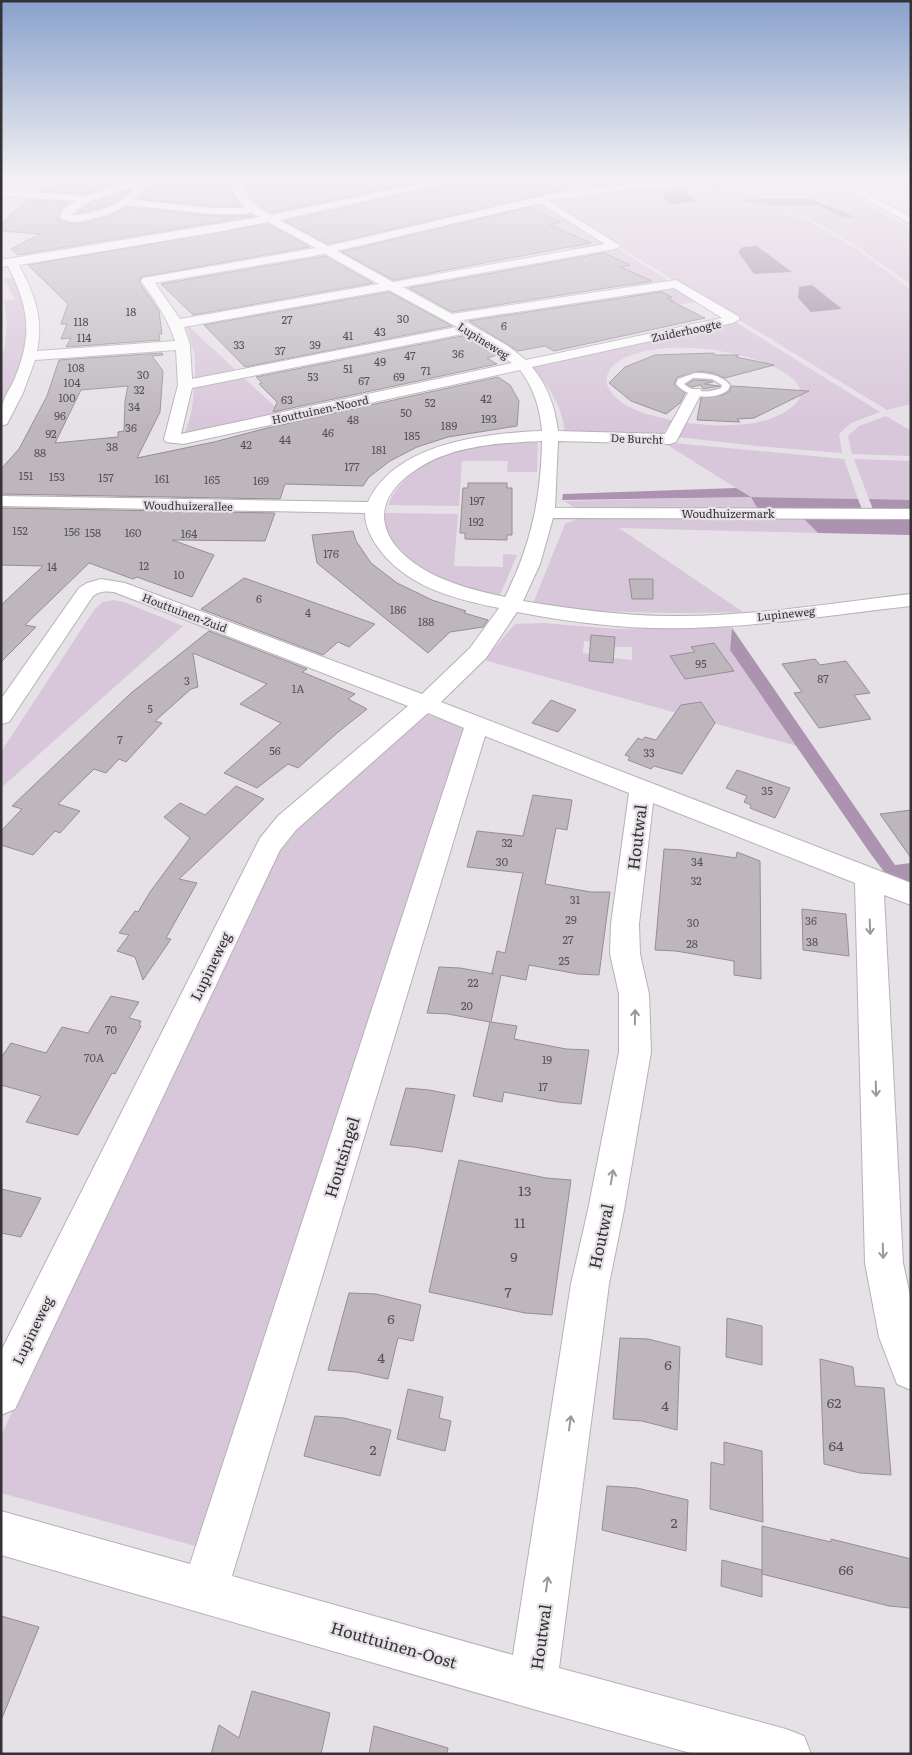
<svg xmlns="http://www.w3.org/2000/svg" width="912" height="1755" font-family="Literata,serif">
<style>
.green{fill:#d8c6da;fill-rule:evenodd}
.forest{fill:#ac93af}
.water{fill:#9c849f}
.building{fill:#bdb7bd;stroke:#958f95;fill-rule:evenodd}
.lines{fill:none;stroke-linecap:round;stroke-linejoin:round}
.service-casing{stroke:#b7b1b7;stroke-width:3}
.minor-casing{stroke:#b7b1b7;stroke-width:2}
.motorway-casing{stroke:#b7b1b7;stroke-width:2}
.service{fill:#fff;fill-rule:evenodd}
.minor{fill:#fff;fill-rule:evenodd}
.motorway{fill:#fff;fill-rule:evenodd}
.oneway{stroke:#9a989a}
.labels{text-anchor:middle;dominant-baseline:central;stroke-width:4.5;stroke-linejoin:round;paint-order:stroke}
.number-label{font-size:11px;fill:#565356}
.far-street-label{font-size:11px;fill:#343234;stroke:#e6e0e7}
.street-label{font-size:14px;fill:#343234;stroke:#e6e0e7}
.near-number-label{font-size:14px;fill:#565356}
.near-street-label{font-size:16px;fill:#343234;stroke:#e6e0e7}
</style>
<rect width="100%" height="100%" fill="#e6e0e7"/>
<!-- green -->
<g class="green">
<polygon points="505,181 705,181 663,183 553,195"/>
<polygon points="749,181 793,181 797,183 737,188 763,199 741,200 775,206 817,205 844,218 824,202 811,199 834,198 801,181 825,181 911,228 911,285 858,247 807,217 746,207 804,218 857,249 911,290 911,404 887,410 544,201 574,194 695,183"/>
<polygon points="879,181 911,181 911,197"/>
<path d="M126,187L137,188C117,204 96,217 70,216L87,201Z"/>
<polygon points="533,203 541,203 609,245 577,252 543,235 523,217 356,247 412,279 394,283 336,251"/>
<polygon points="206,211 250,211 264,219 110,243 143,235"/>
<polygon points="615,247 672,283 635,288 599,270 608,268 583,254"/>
<path d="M10,278L14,279C37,327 23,362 1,407V357L5,345L7,323L4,301L15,299L4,279Z"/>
<polygon points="675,286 698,301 656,309 624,293"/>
<path d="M734,321L880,412L851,423L839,434L842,453L756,446L677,437L686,423C717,426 755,429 783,413C859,373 667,320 614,365C607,372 604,380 609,389C621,409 651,416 672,420L661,436L565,434C563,408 549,384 531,367Z"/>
<polygon points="185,323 238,372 195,381 195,356"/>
<path d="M244,378L283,414L183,436C191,422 193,404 194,388Z"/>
<polygon points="886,416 911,431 911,456 852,454 848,436 859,426"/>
<path d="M538,440L537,472H507L508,461H462L459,506L388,505C412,449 486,444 538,440Z"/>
<polygon points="663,442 844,459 858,499 752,497 759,511 583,510 572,506 564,501 750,497"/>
<polygon points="854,459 911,461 911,500 869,499"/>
<polygon points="385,513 458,514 454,566 503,567 503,554 517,555 498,600 423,573 401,553 389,536 385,522"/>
<path d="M577,519H804L818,533L619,528L743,612C675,614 610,613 543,607L534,601L565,524Z"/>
<polygon points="113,600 124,602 183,626 1,788 1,752 94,610 103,602"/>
<path d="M542,623L616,629L730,625L732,628L730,650L797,746L484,660L515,624ZM591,635L615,638L614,647H632V660L613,658V663L589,661V654L583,653L584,641L590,642ZM714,644L733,671L714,675L712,672L671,656L695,652L692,647Z"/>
<polygon points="419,712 468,728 203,1548 1,1493 1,1436 277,845"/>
</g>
<!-- forest -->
<g class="forest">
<polygon points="763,199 811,199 855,217 844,218 817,205 775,206 738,200"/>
<polygon points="736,488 751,497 858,499 863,512 759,511 751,497 562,500 563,494"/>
<polygon points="869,499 911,500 911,512 874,512"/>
<polygon points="804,519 911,520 911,535 818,533"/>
<polygon points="732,628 895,865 911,863 911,884 894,885 870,853 730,650"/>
</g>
<!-- water -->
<g class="water">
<polygon points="682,190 698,202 670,204 662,197 666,192"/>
<polygon points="757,246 792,272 754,274 738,252 743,247"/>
<polygon points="812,285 842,309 811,312 798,298 799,287"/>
</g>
<!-- building -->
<g class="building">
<polygon points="55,181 128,181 85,194 41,191"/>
<polygon points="138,181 228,181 235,199 241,206 212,206 138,199 149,186"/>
<polygon points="242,181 423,181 271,213 253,200"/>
<polygon points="449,181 559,181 559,191 328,244 284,221 445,185"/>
<polygon points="130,190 121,198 105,207 77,213 91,203"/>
<polygon points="27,200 70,202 62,208 58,218 61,221 73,224 85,223 112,215 126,207 212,216 246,216 250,214 254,216 18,255 11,249 40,234 1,231 1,224"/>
<polygon points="529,207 560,222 550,225 591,243 393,280 342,252"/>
<polygon points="268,224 310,247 141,277 139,282 159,311 162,334 159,334 160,340 66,347 71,338 61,339 67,324 61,324 68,304 28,265"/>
<polygon points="604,253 630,265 620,267 652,281 452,312 409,288"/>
<polygon points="325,256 373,283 193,315 161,284"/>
<polygon points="389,292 452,326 245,367 204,325"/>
<polygon points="661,292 672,297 667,298 673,301 671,301 705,318 554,351 545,346 518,351 469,321"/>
<polygon points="467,335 497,355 487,358 497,364 273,412 277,402 259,384 262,383 256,377"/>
<path d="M162,353L163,355L152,356L163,371L160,412L137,458L214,442L267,428L498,377L510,385L519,401L517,426L448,437L417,447L390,461L369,477L363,486L285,484L280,499L1,494V469L19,449L47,396L59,360ZM128,386L125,401L124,431L118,432V437L55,443L81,390Z"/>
<polygon points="714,353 714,355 739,355 736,357 774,365 725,378 714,373 700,371 677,377 674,384 685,393 680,403 666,414 631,401 609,383 625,367 655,355"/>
<polygon points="694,380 711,381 713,382 704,384 720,386 703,389 701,385 692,387 687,384"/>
<polygon points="732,386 809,391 754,418 737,419 740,422 697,420 701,398 723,395 729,392"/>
<polygon points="468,483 507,483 507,488 512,488 512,535 507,535 507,540 465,539 465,533 460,533 463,488 468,488"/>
<polygon points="1,508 275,513 265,541 172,540 214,555 192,597 137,577 133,579 89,563 25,625 36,627 1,662 1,605 43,566 1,565"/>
<polygon points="353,531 356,541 371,563 397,583 432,600 466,611 464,613 488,620 483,627 450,632 428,653 317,563 312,535"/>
<polygon points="244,578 375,624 349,647 338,642 323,655 201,609"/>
<polygon points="629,579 653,579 653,599 632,599"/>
<polygon points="209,631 307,669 302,672 355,694 348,699 367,709 337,733 298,768 288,764 257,788 224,773 281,723 240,704 267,684 193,653 198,687 191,689 155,721 162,723 126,762 119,759 106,773 94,769 58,804 80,811 60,833 55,831 33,855 1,845 1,831 22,809 12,806 131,693"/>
<polygon points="591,635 615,637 613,663 589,661"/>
<polygon points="714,643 734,671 685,679 670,656 695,652 691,647"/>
<polygon points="815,659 820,665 846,661 870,693 854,695 871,719 819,728 794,693 802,692 782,664"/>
<polygon points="551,700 576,710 558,732 532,723"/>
<polygon points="701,702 715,723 682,774 654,766 651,769 628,760 630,757 625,755 638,738 642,740 645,737 656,740 681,705"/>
<polygon points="737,770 790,788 775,818 750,808 751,805 744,802 747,796 726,788"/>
<polygon points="236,786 264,799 179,879 197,883 166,938 171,939 143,980 135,957 117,951 129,935 119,933 135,911 138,912 150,892 190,838 164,817 180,803 205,815"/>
<polygon points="533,795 572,800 567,830 556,828 545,884 591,892 610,892 599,975 578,974 529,965 526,980 501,975 491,1022 517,1026 514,1039 566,1049 589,1050 581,1104 558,1102 504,1092 502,1102 473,1096 490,1022 448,1014 427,1013 439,967 460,968 494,974 492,973 497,951 505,953 523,873 467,867 477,831 523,836"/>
<polygon points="911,810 911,858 880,814"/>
<polygon points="664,849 683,850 736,858 737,852 760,861 761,979 734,975 734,961 676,951 655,950"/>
<polygon points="802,909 846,914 849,956 803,950"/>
<polygon points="111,996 139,1002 129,1018 141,1021 139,1025 141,1026 115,1074 112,1073 78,1135 26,1122 41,1096 1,1085 1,1058 11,1043 46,1053 62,1027 88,1033"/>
<polygon points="406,1088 429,1090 455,1095 442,1152 414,1147 390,1145"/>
<polygon points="459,1160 546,1178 571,1180 552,1315 525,1313 429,1292"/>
<polygon points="1,1189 41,1198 21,1237 1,1233"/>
<polygon points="349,1293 376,1294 421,1305 413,1341 398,1338 388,1379 356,1372 328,1370"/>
<polygon points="727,1318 762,1326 762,1365 726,1357"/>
<polygon points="620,1338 648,1339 680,1347 677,1430 642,1421 613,1419"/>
<polygon points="820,1359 853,1367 855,1386 884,1388 891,1475 860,1473 824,1464"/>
<polygon points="408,1389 443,1397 439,1418 451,1421 445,1451 397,1439"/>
<polygon points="315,1416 344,1418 391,1430 380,1476 304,1456"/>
<polygon points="724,1442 762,1451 763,1522 710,1509 711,1462 724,1465"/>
<polygon points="607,1486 637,1488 688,1500 686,1551 602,1530"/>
<polygon points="762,1526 831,1542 831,1539 911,1559 911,1608 889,1606 762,1574"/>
<polygon points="722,1560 762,1570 762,1597 721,1586"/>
<polygon points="1,1616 39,1627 2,1718 1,1717"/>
<polygon points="252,1691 330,1713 321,1754 211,1754 219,1725 239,1738"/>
<polygon points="374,1726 448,1748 447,1754 369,1754"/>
</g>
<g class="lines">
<defs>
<path id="service" d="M695,373C708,373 721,375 730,385L728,390C714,401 688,398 676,384L678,379ZM693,378L712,379L722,385L721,388C708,393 694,393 684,384Z"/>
<path id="minor" d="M230,181H240C248,200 252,205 271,215L431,181H447L445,183L279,220L328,246L555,193L633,183L717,181L716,184L713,185L633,189L548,201L621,246L615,249L403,287L452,314L676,280L738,316L740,319L733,323L532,367C548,386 555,407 558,431L665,434L690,389H700L702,392L676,442L670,444L558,441L555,508L911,509V519L553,518L540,564L523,601C572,609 622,616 671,616C751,617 831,603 911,594V606C838,614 765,626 691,628C633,630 574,623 517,612L486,658L441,702L911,883V905L884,895L903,1263L911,1300V1390L897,1384L879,1337L865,1263L855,883L653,803L639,924L640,954L649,994L651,1052L624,1210L609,1284L559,1668L786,1729L804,1736L811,1754H694L533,1709L1,1555V1511L190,1564L464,728L428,713L296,830L280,850L15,1409L1,1415V1351L260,838L278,816L408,706L114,592C105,591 100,591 93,596L9,722L1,724V699L79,588L87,583L101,579L125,583L422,694L470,648L499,608C454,599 404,586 377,546C370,536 365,525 365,513L1,506V496L368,502C395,443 485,433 542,431C540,408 534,388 520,370L183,444L166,442L164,439L178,385L176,350L35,360L23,393L7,424L1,426C1,420 0,412 2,406C4,397 11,387 15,378C33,334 29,308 8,266L1,267V260L260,217L250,212L246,214H212L126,205L111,213L84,221L73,222L61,219L60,217L64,209L76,201L1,196V190L85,196L116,185L131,182L142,183L147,186L134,200L212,208H245L237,198ZM131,188H135C121,205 93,216 71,215L90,201ZM535,204L543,205L605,244L393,282L337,251ZM268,222L316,248L143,278L141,281C155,301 168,318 175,341L37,351C44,318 34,293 19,265L217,232ZM325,254L379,284L180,319L155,283ZM674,288L722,318L526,360L508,346L463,320ZM389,290L457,327L192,379L190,345L184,327ZM467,333L512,363L181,434L192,388ZM542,441C541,499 531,545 505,597C481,592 458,586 436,576C384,551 360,506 417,469C453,445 501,443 542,441ZM485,736L629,793L611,924L610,954L619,994V1052L588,1210L571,1284L513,1655L232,1576Z"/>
<polygon id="motorway" points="832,181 844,181 911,217 911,224"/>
</defs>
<!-- service casing -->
<use href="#service" class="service-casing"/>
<!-- minor casing -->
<use href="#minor" class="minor-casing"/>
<!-- motorway casing -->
<use href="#motorway" class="motorway-casing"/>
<!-- service -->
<use href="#service" class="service"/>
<!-- minor -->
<use href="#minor" class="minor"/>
<!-- motorway -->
<use href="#motorway" class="motorway"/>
</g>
<!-- one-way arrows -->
<defs><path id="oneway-shaft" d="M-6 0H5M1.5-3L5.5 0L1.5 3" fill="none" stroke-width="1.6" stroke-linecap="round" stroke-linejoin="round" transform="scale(1.25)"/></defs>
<g class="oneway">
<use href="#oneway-shaft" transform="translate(870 927) rotate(88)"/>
<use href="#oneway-shaft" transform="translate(635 1017) rotate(-89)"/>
<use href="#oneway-shaft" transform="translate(876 1089) rotate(88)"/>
<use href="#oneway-shaft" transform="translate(612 1177) rotate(-80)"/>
<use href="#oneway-shaft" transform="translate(883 1251) rotate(88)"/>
<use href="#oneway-shaft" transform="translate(570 1423) rotate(-82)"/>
<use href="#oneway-shaft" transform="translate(547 1584) rotate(-82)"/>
</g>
<!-- sky -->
<linearGradient id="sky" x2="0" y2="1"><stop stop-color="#89a1cb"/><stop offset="0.42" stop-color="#f4f1f4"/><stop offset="1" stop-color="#f4f1f4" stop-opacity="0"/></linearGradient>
<rect width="912" height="426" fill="url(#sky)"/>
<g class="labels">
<!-- number labels -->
<g class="number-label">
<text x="131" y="311">18</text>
<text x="403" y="318">30</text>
<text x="287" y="319">27</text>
<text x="81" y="321">118</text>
<text x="504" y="325">6</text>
<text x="380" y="331">43</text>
<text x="348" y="335">41</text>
<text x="84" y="337">114</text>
<text x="239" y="344">33</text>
<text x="315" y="344">39</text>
<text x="280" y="350">37</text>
<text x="458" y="353">36</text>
<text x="410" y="355">47</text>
<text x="380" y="361">49</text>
<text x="76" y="367">108</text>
<text x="348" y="368">51</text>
<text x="426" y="370">71</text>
<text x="143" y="374">30</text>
<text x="313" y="376">53</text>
<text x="399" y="376">69</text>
<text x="364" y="380">67</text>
<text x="72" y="382">104</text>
<text x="139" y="389">32</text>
<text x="67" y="397">100</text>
<text x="486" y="398">42</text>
<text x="287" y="399">63</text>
<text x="430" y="402">52</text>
<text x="134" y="406">34</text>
<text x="406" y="412">50</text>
<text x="60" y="415">96</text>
<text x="489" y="418">193</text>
<text x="353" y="419">48</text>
<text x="449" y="425">189</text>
<text x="131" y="427">36</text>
<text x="328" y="432">46</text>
<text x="51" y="433">92</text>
<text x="412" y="435">185</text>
<text x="285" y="439">44</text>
<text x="246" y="444">42</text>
<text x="112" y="446">38</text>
<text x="379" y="449">181</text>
<text x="40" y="452">88</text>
<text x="352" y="466">177</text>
<text x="26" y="475">151</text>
<text x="57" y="476">153</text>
<text x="106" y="477">157</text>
<text x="162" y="478">161</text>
<text x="212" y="479">165</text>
<text x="261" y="480">169</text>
<text x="477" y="500">197</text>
<text x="476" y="521">192</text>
<text x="20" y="530">152</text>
<text x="72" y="531">156</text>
<text x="93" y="532">158</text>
<text x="133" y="532">160</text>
<text x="189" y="533">164</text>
<text x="331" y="553">176</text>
<text x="144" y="565">12</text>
<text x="52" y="566">14</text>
<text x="179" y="574">10</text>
<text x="259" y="598">6</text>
<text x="398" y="609">186</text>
<text x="308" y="612">4</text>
<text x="426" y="621">188</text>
<text x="701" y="663">95</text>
<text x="823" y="678">87</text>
<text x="187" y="680">3</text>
<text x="298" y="688">1A</text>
<text x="150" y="708">5</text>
<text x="120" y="739">7</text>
<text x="275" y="750">56</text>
<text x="649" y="752">33</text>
<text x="767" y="790">35</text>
<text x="507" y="842">32</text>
<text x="502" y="861">30</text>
<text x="697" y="861">34</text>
<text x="696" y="880">32</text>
<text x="575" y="899">31</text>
<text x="571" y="919">29</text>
<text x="811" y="920">36</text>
<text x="693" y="922">30</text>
<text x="568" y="939">27</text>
<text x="812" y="941">38</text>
<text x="692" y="943">28</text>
<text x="564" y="960">25</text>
<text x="473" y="982">22</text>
<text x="467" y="1005">20</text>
<text x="111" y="1029">70</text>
<text x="94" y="1057">70A</text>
<text x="547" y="1059">19</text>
<text x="543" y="1086">17</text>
</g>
<!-- far-street labels -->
<g class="far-street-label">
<text transform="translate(686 330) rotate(-12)">Zuiderhoogte</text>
<text transform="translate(484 340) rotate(32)">Lupineweg</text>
<text transform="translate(320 409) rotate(-12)">Houttuinen-Noord</text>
<text transform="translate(637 438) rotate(2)">De Burcht</text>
<text transform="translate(188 505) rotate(1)">Woudhuizerallee</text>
<text x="728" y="513">Woudhuizermark</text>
<text transform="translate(185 612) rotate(21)">Houttuinen-Zuid</text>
<text transform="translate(786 613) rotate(-6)">Lupineweg</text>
</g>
<!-- street labels -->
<g class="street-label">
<text transform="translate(210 966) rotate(-64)">Lupineweg</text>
<text transform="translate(32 1330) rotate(-64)">Lupineweg</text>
</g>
<!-- near-number labels -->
<g class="near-number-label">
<text x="525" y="1190">13</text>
<text x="520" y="1222">11</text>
<text x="514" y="1256">9</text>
<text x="508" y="1291">7</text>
<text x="391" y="1318">6</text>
<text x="381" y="1357">4</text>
<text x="668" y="1364">6</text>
<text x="834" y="1402">62</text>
<text x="665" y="1405">4</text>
<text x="836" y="1445">64</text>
<text x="373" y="1449">2</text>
<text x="674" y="1522">2</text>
<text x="846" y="1569">66</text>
</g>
<!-- near-street labels -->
<g class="near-street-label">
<text transform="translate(636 837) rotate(-83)">Houtwal</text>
<text transform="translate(341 1157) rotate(-73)">Houtsingel</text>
<text transform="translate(600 1236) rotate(-78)">Houtwal</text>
<text transform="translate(540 1637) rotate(-82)">Houtwal</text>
<text transform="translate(394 1644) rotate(16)">Houttuinen-Oost</text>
</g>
</g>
<!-- border -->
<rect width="912" height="1755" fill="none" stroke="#343234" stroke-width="5"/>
</svg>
